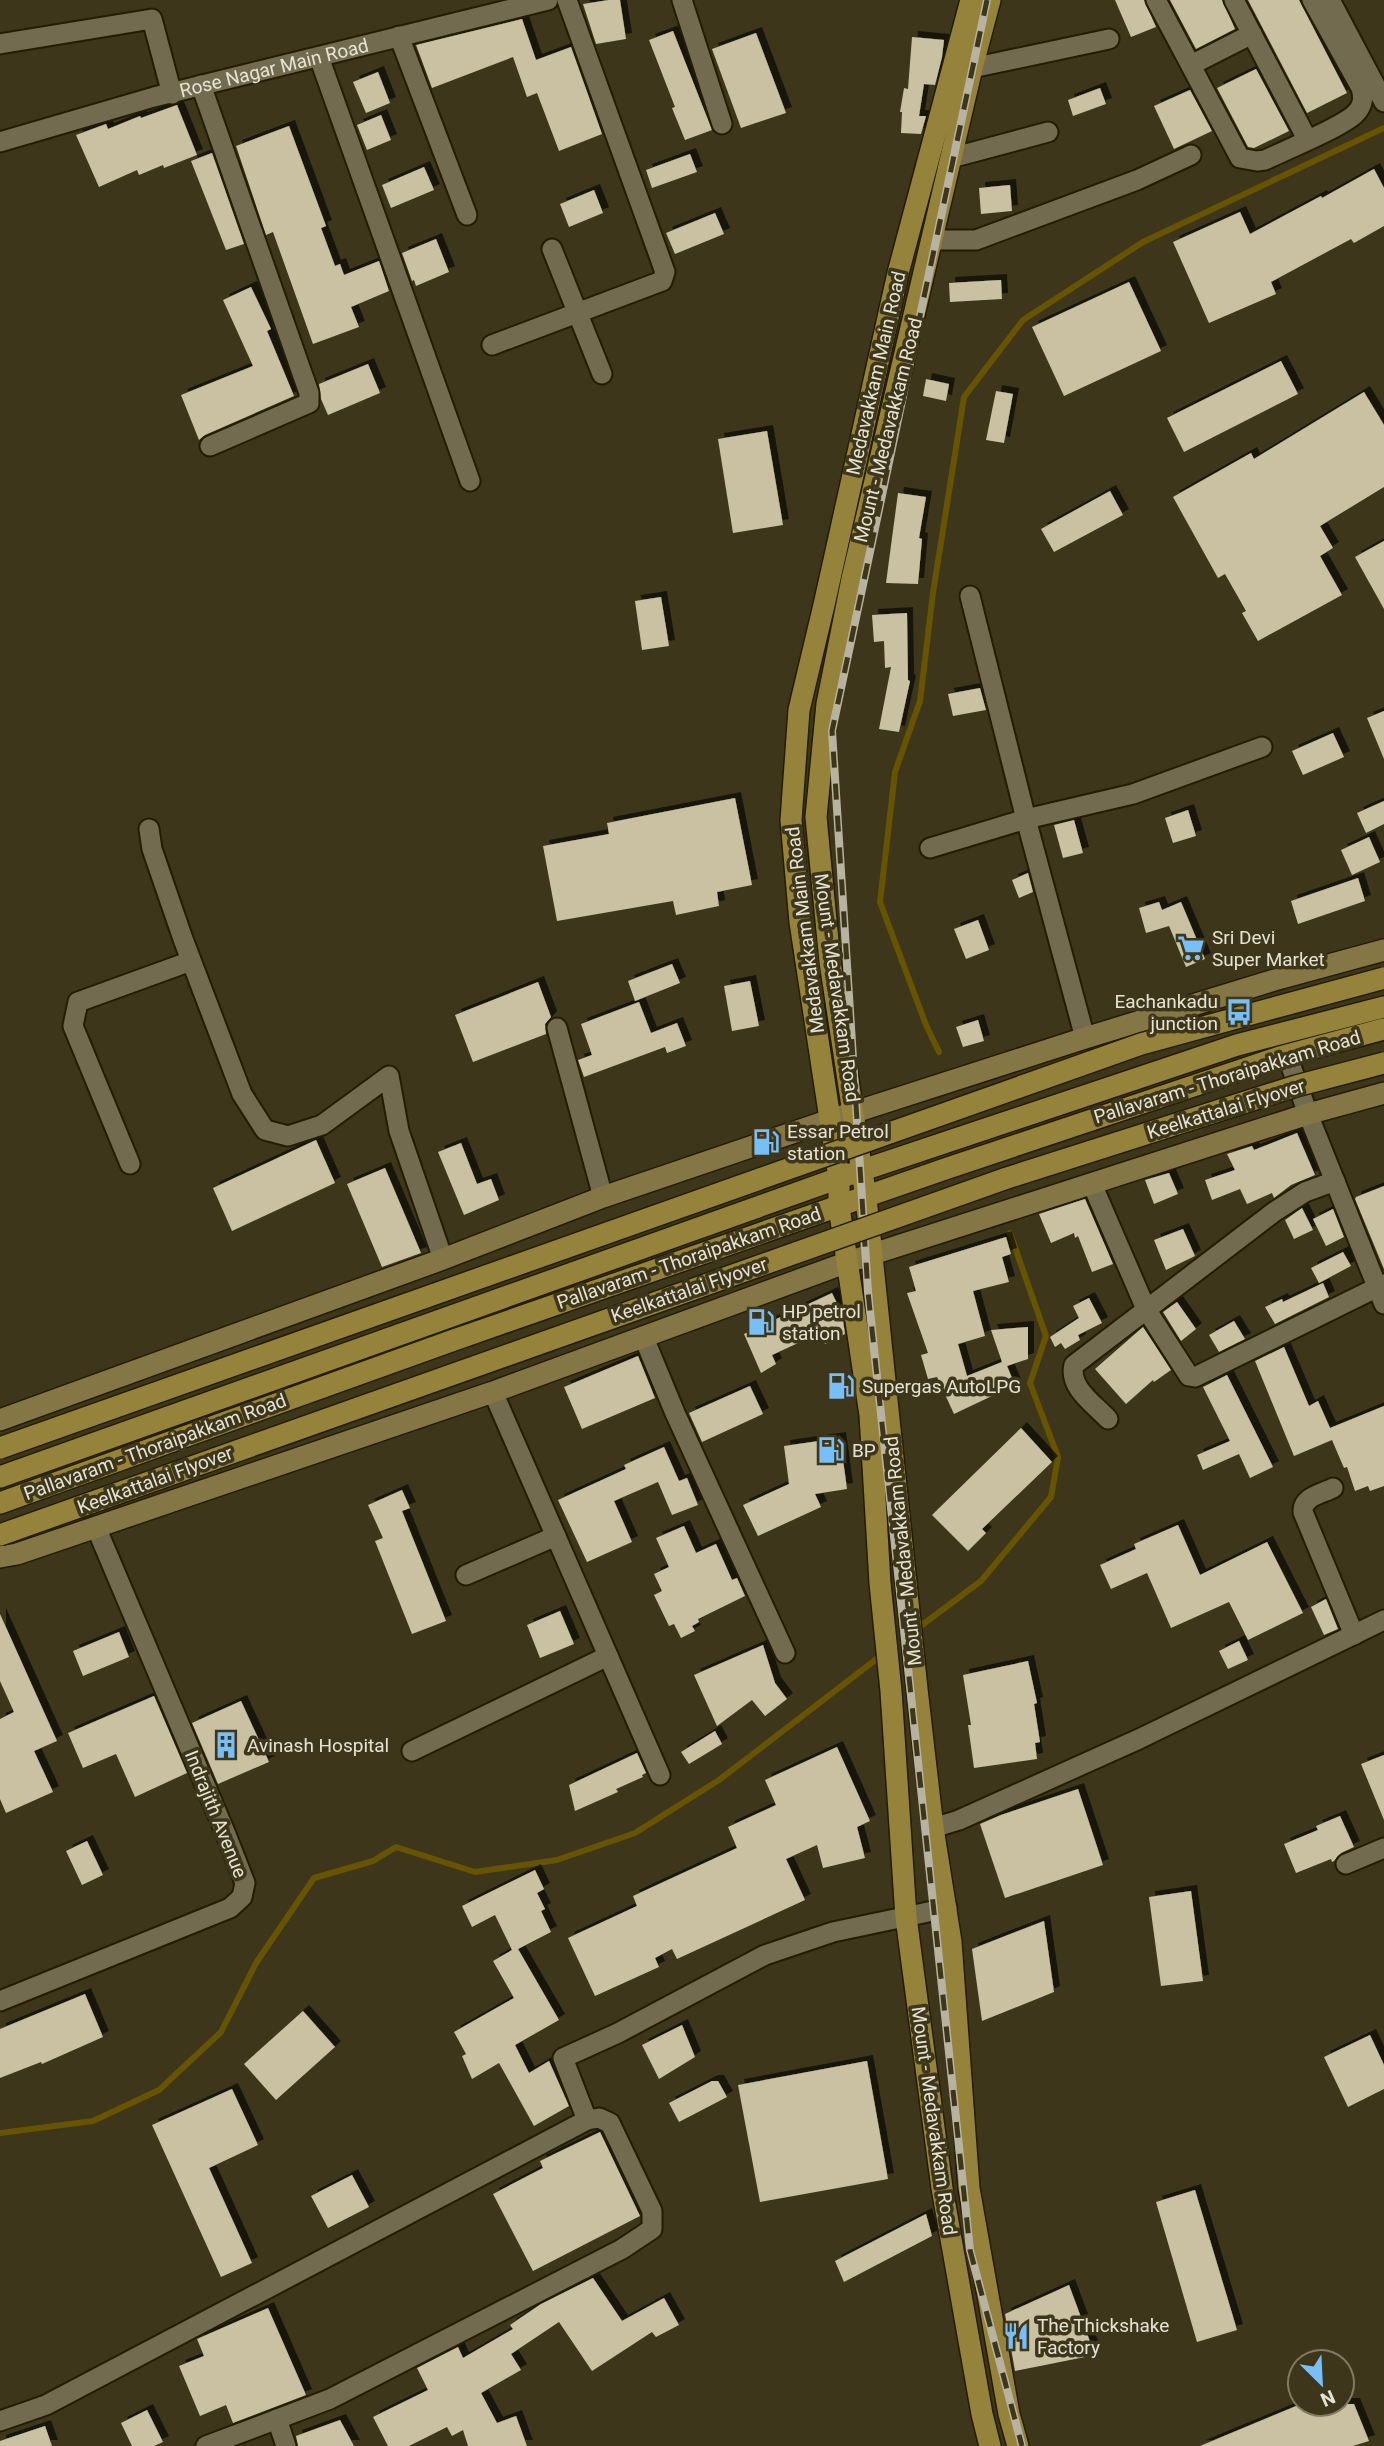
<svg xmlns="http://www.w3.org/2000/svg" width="1384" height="2446" font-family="Roboto,sans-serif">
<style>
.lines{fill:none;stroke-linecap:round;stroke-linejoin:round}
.stream{stroke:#675400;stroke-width:6}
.building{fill:#cac1a2;filter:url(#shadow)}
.street-casing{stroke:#241d03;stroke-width:23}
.secondary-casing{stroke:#241d03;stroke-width:24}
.primary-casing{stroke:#241d03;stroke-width:24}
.street{stroke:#736b4f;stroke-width:19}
.secondary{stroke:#857745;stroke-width:21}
.primary{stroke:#96833b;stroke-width:21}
.rail-casing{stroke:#b8b3a0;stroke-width:8}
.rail{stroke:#3d361b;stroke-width:5;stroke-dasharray:16;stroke-linecap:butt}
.primary-bridge-casing{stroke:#241d03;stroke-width:24;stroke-linecap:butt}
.primary-bridge{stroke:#96833b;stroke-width:21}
.labels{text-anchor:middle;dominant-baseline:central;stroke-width:7;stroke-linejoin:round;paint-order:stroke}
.street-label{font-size:19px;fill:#e7e3d3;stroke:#3d361b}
.poi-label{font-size:19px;fill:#e7e3d3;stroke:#3d361b;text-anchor:start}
</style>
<defs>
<filter id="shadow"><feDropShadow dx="6" dy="-6" stdDeviation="0" flood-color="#0009"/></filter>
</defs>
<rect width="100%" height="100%" fill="#3d361b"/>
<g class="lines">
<!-- stream -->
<g class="stream">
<polyline points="939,1052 926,1025 880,902 895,772 920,701 933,593 964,397 1023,320 1143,242 1384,128"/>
<polyline points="914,1631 981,1581 1051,1497 1058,1457 1030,1383 1046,1336 1010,1233"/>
<polyline points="0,2133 93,2121 159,2090 221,2032 256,1963 314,1878 373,1861 396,1847 475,1872 557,1860 635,1833 719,1780 883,1654"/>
</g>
</g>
<!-- building -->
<g class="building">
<polygon points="609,0 620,0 626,39 596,44 583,4"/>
<polygon points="1115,0 1144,0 1156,27 1131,37"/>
<polygon points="1170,0 1222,0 1235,29 1196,49"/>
<polygon points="1248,0 1299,0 1347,93 1307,113"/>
<polygon points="522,19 536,60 571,47 602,134 559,151 537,93 527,97 513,57 432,88 416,45"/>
<polygon points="673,31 712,130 685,140 672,108 675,107 649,40"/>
<polygon points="756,33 786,113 741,128 712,49"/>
<polygon points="912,37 944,40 942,57 935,85 924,84 919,116 926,116 921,134 901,133 902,112 900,112 904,88 908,89"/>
<polygon points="1256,69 1289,131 1254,148 1248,147 1217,88"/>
<polygon points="378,72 390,103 366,113 353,82"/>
<polygon points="1100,88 1106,104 1073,116 1068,100"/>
<polygon points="1190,90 1212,131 1174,149 1154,106"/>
<polygon points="177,105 197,155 164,168 163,165 139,175 137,170 99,187 76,135 106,124 108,129 140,116 141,118"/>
<polygon points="381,115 391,140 367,150 357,125"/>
<polygon points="289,126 326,226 321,228 335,266 340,264 344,275 379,261 389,291 351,307 359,327 313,344 273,232 266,235 236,146"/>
<polygon points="212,153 244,244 226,250 191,161"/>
<polygon points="690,154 697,172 652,188 646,170"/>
<polygon points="424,167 434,190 391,208 382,185"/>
<polygon points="1374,169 1384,188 1384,226 1354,243 1351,239 1271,282 1276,294 1209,323 1173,242 1240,212 1250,234 1321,196 1322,198"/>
<polygon points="1010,185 1012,211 981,214 979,188"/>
<polygon points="594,190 603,213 569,227 560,204"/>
<polygon points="715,213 724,234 675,254 666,233"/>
<polygon points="436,239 449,272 416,286 414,280 412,281 402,253"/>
<polygon points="1001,280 1002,299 950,302 949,283"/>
<polygon points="1129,282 1161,351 1064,396 1032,327"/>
<polygon points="251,287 271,329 267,331 294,396 205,435 199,440 181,395 253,366 223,300"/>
<polygon points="1281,361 1298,394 1184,452 1167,418"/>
<polygon points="368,364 380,393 328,415 321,399 319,384"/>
<polygon points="926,379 949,384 946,401 923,396"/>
<polygon points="996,391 1013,394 1004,443 986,440"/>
<polygon points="1364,392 1384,425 1384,487 1320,526 1333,548 1320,556 1342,595 1258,641 1242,613 1246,611 1225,574 1218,578 1173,497 1251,453 1254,459"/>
<polygon points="767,431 783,525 733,533 718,439"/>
<polygon points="1110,491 1123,515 1054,552 1041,529"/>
<polygon points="898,493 926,497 919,538 922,539 918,584 886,583"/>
<polygon points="1384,541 1384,609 1355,557"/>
<polygon points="661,597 669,646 642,650 635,601"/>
<polygon points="907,613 908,680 910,681 899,732 879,729 891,667 885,668 884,641 874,642 872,615"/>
<polygon points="980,688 986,710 953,716 948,694"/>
<polygon points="1384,711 1384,759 1367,718"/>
<polygon points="1333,733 1344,757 1303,775 1292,751"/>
<polygon points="735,798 752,885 717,892 719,906 676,915 673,901 557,921 543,846 609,834 607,823"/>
<polygon points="1384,801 1384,824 1366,833 1357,813"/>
<polygon points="1188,810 1196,836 1173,843 1165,818"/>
<polygon points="1074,820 1083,853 1063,858 1054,825"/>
<polygon points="1369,837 1380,862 1352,875 1341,850"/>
<polygon points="1028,873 1033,892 1019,898 1012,880"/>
<polygon points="1358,878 1365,901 1298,924 1291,901"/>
<polygon points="1159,902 1162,910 1181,902 1205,959 1186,967 1169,926 1146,933 1139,908"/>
<polygon points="978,920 989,950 966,959 954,929"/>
<polygon points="672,964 680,983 635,1001 628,981"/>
<polygon points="750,981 759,1026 732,1031 724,986"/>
<polygon points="538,982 551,1017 545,1024 546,1034 473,1062 455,1015"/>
<polygon points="639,1002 651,1033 677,1023 686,1046 667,1053 665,1047 584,1077 578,1060 592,1055 581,1024"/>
<polygon points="978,1020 984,1041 963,1047 956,1027"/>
<polygon points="1297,1133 1315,1175 1291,1185 1274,1198 1272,1193 1247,1204 1240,1189 1212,1200 1205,1180 1235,1170 1227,1154 1252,1146 1254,1150"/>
<polygon points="316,1140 335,1183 232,1231 213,1188"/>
<polygon points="461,1143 477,1184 491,1179 499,1200 464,1215 438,1152"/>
<polygon points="385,1168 421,1253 382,1267 347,1184"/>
<polygon points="1169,1173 1178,1194 1154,1204 1145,1180"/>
<polygon points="1384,1186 1384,1269 1355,1199 1356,1197"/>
<polygon points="1085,1199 1113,1264 1092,1272 1078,1236 1075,1238 1074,1233 1051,1243 1039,1214"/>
<polygon points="1302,1208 1313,1230 1294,1239 1285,1220"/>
<polygon points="1333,1209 1344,1237 1326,1246 1313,1219"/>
<polygon points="1183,1229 1195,1256 1166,1270 1154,1240"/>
<polygon points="1006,1237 1011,1254 1002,1257 1009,1282 973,1291 985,1336 958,1344 967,1376 1002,1362 991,1330 1028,1327 1028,1359 1007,1366 1015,1385 954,1414 937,1377 928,1379 921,1355 928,1353 907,1293 916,1291 909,1267"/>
<polygon points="1343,1252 1351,1266 1319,1283 1311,1268"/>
<polygon points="1323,1283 1329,1297 1275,1324 1265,1307 1282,1299 1283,1302"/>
<polygon points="832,1293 842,1314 845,1334 825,1344 820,1333 772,1355 776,1364 761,1373 744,1334"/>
<polygon points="1089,1298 1102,1323 1078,1335 1080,1340 1065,1349 1061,1343 1055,1347 1050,1337 1079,1318 1073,1306"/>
<polygon points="1177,1302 1196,1329 1181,1341 1163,1312"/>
<polygon points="1234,1321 1245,1339 1219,1352 1209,1335"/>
<polygon points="1143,1327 1171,1370 1154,1382 1153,1380 1126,1404 1095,1369"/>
<polygon points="1284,1347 1309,1406 1318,1401 1330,1428 1384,1406 1384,1486 1370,1491 1368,1486 1355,1491 1347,1467 1344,1468 1332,1440 1294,1456 1255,1361"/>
<polygon points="638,1356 655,1398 582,1429 564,1387"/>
<polygon points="1227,1375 1273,1467 1250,1478 1239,1454 1203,1470 1197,1455 1230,1441 1203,1387"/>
<polygon points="750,1386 763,1414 702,1442 689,1413"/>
<polygon points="1021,1428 1052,1462 982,1529 986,1533 968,1551 932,1515"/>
<polygon points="840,1438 847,1489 815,1494 821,1507 758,1536 743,1505 789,1484 784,1446"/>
<polygon points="664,1447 679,1481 687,1478 698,1505 672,1515 658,1482 614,1501 632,1542 587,1562 558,1500 626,1469 624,1465"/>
<polygon points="402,1490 410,1508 402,1511 446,1621 412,1634 375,1541 383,1538 368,1505"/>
<polygon points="1178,1525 1200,1575 1267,1542 1303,1613 1248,1640 1229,1602 1171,1628 1147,1573 1111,1589 1100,1565 1136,1549 1134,1544"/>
<polygon points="684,1526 696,1553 716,1544 732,1580 737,1578 745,1596 698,1619 699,1622 692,1626 695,1631 681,1638 674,1624 669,1626 654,1595 662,1591 654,1574 669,1567 656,1538"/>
<polygon points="1326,1599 1338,1629 1324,1635 1311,1607"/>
<polygon points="560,1611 574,1644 540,1658 527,1625"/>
<polygon points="0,1614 57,1741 34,1751 53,1792 6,1813 0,1799 0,1719 14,1712 0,1681"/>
<polygon points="119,1632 129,1657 83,1676 73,1651"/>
<polygon points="1239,1641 1248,1660 1228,1669 1219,1651"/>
<polygon points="763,1645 775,1683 787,1699 765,1716 752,1700 717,1726 694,1675"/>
<polygon points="1028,1661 1037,1703 1034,1704 1040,1742 1035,1743 1037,1759 974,1768 968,1725 971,1725 963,1675"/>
<polygon points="154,1696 187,1773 135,1797 116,1754 83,1768 68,1733"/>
<polygon points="241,1701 269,1762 218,1784 192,1723"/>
<polygon points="715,1731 722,1744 689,1764 681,1752"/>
<polygon points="837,1747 870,1821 857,1827 865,1858 823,1868 817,1845 786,1859 805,1900 677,1959 672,1949 655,1958 659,1967 595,1996 568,1938 637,1906 633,1896 737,1848 728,1827 776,1805 765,1780"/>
<polygon points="637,1753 646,1773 642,1775 643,1777 616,1789 618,1792 575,1811 569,1785"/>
<polygon points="1384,1755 1384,1820 1361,1764"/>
<polygon points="1078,1789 1103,1865 1005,1898 980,1824 1001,1815"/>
<polygon points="1340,1816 1354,1847 1341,1853 1334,1861 1332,1862 1331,1859 1296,1873 1284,1844 1318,1830 1316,1826"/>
<polygon points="87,1841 103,1875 82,1885 66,1851"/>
<polygon points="535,1870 544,1889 537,1893 545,1909 541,1911 551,1932 518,1949 559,2020 515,2045 529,2073 549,2061 569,2106 534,2126 499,2063 472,2079 462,2056 466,2054 454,2032 514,1998 493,1961 512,1950 495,1915 472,1927 462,1906"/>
<polygon points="1191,1891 1203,1981 1161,1986 1149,1897"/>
<polygon points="1044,1921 1054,1992 982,2021 972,1949"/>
<polygon points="85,1994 103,2037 42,2064 41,2062 0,2078 0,2029"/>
<polygon points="303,2011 335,2047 276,2100 244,2064"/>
<polygon points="682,2025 695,2057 659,2079 642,2045"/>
<polygon points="1370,2035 1384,2065 1384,2089 1348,2107 1324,2057"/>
<polygon points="867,2061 888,2179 760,2202 738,2085"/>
<polygon points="712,2081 718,2081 727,2097 679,2122 669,2103"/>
<polygon points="232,2089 258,2145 209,2168 252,2263 221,2277 152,2125"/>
<polygon points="600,2132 640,2216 533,2271 493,2194 543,2168 540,2161"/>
<polygon points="352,2175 369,2207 328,2228 311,2196"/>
<polygon points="1195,2190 1237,2330 1197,2342 1156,2202"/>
<polygon points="926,2214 932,2236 844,2282 835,2261"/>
<polygon points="593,2278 622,2321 664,2298 679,2325 656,2337 652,2332 592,2371 559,2322 511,2354 521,2370 481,2393 497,2423 516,2416 527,2446 468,2446 463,2430 452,2436 447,2427 409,2446 388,2446 373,2417 428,2390 417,2368 458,2347 463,2358 513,2329 510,2325 541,2304"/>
<polygon points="1069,2285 1095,2355 1015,2371 1005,2314"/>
<polygon points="268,2308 306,2395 233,2423 226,2405 200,2416 179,2366 204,2356 197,2339"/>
<polygon points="1301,2404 1354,2404 1369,2441 1353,2446 1200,2446"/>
<polygon points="147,2410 163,2442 154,2446 132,2446 121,2423"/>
<polygon points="340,2420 354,2446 298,2446 296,2436"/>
<polygon points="45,2426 52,2446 0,2446 0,2441"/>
</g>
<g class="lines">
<defs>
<g id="street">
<polyline points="682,0 722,124"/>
<path d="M1156,0L1240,158L1257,161L1265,160C1286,150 1342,127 1355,114C1363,106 1364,99 1361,88L1312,0"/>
<polyline points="1234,0 1307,139"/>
<polyline points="1330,0 1384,102"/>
<polyline points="399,36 467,215"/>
<polyline points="0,44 152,19 172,94"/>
<polyline points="319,57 470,481"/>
<polyline points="1191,65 1252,34"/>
<polyline points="972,68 1109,39"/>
<polyline points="201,85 309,393 309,403 210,446"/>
<path id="s1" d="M0,142L154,97L548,0"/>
<polyline points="951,158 1048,132"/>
<polyline points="933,240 976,240 1137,180 1191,155"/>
<polyline points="552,249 602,374"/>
<polyline points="492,345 662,281 665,272 567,0"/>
<polyline points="970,596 1026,819 1085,1038"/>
<polyline points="149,829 152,849 183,939 242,1094 265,1130 288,1136 322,1125 389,1076 399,1131 443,1259"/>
<polyline points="930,848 1026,819 1133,794 1262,747"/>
<polyline points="557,1028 603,1197"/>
<polyline points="1287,1055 1308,1114 1384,1304"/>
<polyline points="130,1164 73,1026 78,1002 191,961"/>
<polyline points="1092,1184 1146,1309 1189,1376 1195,1377 1384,1284"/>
<polyline points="644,1338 675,1413 785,1653"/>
<polyline points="493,1392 660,1775"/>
<path d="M1108,1419C1094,1404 1068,1387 1074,1365L1274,1212L1305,1192L1335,1181"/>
<path d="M1333,1488C1321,1494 1302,1497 1303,1512L1354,1635"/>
<polyline points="466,1575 556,1536"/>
<polyline points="412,1751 608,1656"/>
<polyline points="933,1828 959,1820 1139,1739 1384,1620"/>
<polyline points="1346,1864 1384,1848"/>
<polyline points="0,2001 230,1908 242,1897 245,1883 225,1832 96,1527"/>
<polyline points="277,2419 286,2446"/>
<polyline points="0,2421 46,2405 587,2120 563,2058 618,2033 765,1955 833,1932 947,1908"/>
<polyline points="206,2446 330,2399 622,2249 652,2229 652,2211 610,2123 599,2118 587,2120"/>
</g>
<g id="secondary">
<polyline points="0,1420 443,1259 603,1197 830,1120 1085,1038 1281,978 1384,950"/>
<polyline points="0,1557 17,1554 493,1392 848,1262 1308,1114 1384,1093"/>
</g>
<g id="primary">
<polyline points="971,0 898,273 824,605 799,710 791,820 800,922 839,1178 839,1207 870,1415 880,1583 891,1691 906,1917 942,2188 982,2414 990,2446"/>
<polyline points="990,0 972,68 852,579 827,704 816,817 830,962 866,1198 917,1689 933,1828 951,1942 969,2188 1009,2414 1018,2446"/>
<polyline points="0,1477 839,1178 1237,1045 1384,1007"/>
<polyline points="0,1503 454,1340 945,1169 1280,1057 1384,1029"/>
</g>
</defs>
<!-- street casing -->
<use href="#street" class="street-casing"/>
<!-- secondary casing -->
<use href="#secondary" class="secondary-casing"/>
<!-- primary casing -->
<use href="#primary" class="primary-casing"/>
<!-- street -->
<use href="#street" class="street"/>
<!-- secondary -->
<use href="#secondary" class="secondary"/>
<!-- primary -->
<use href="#primary" class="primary"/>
<defs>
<polyline id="rail" points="987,0 832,731 868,1292 970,2250 1022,2446"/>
</defs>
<!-- rail casing -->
<use href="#rail" class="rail-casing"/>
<!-- rail -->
<use href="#rail" class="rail"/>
<defs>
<g id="primary-bridge">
<polyline points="0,1448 1141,1044 1384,978"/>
<polyline points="0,1535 1007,1178 1296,1086 1384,1063"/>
</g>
</defs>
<!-- primary-bridge casing -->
<use href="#primary-bridge" class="primary-bridge-casing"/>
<!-- primary-bridge -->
<use href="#primary-bridge" class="primary-bridge"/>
</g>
<!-- icons -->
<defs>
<symbol id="supermarket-bare" viewBox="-9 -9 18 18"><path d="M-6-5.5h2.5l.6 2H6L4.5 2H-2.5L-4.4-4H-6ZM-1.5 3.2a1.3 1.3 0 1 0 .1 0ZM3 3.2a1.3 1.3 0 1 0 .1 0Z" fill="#78bff7" stroke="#3d361b" stroke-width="2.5" paint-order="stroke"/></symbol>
<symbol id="bus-bare" viewBox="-9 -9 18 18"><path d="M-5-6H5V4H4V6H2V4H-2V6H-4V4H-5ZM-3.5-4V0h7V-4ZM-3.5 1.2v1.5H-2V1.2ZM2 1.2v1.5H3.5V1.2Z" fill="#78bff7" stroke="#3d361b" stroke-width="2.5" paint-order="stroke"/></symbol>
<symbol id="fuel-bare" viewBox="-9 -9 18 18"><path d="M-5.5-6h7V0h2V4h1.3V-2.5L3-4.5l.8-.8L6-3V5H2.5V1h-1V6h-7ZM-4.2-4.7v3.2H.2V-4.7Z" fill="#78bff7" stroke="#3d361b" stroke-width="2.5" paint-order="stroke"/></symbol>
<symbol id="building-bare" viewBox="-9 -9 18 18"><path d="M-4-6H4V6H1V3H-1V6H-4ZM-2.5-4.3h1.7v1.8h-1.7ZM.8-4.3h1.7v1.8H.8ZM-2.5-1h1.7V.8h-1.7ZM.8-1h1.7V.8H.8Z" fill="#78bff7" stroke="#3d361b" stroke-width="2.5" paint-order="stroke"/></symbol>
<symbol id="restaurant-bare" viewBox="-9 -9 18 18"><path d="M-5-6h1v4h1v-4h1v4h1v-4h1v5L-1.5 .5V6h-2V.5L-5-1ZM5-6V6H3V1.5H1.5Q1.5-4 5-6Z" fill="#78bff7" stroke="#3d361b" stroke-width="2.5" paint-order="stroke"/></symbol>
</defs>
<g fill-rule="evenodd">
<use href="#supermarket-bare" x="1172" y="929" width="38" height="38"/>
<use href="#bus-bare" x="1220" y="993" width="38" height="38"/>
<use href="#fuel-bare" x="747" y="1123" width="38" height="38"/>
<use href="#fuel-bare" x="742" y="1303" width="38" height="38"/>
<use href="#fuel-bare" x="822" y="1367" width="38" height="38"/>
<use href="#fuel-bare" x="812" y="1431" width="38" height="38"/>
<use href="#building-bare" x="207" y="1726" width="38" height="38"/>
<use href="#restaurant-bare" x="997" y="2317" width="38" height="38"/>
</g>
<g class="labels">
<!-- street labels -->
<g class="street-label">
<text stroke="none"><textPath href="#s1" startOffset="284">Rose Nagar Main Road</textPath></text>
<text transform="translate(876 373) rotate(-77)">Medavakkam Main Road</text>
<text transform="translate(888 430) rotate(-76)">Mount - Medavakkam Road</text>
<text transform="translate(805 930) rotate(-97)">Medavakkam Main Road</text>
<text transform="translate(837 988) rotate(82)">Mount - Medavakkam Road</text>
<text transform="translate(1227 1077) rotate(-17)">Pallavaram - Thoraipakkam Road</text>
<text transform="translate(1226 1109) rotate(-17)">Keelkattalai Flyover</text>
<text transform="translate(689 1258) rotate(-19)">Pallavaram - Thoraipakkam Road</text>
<text transform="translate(689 1290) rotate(-19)">Keelkattalai Flyover</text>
<text transform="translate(155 1447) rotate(-20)">Pallavaram - Thoraipakkam Road</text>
<text transform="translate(155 1480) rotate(-20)">Keelkattalai Flyover</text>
<text transform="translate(903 1551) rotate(-96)">Mount - Medavakkam Road</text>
<text transform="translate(216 1814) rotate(68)">Indrajith Avenue</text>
<text transform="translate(934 2121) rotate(82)">Mount - Medavakkam Road</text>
</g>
<!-- poi labels -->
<g class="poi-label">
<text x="1212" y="937">Sri Devi<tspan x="1212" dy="22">Super Market</tspan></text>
<text x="1218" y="1001" text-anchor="end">Eachankadu<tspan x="1218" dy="22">junction</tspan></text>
<text x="787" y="1131">Essar Petrol<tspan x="787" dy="22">station</tspan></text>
<text x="782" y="1311">HP petrol<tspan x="782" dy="22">station</tspan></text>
<text x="862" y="1386">Supergas AutoLPG</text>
<text x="852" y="1450">BP</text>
<text x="247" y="1745">Avinash Hospital</text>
<text x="1037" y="2325">The Thickshake<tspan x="1037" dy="22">Factory</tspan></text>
</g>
</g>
<!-- north arrow -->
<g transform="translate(1321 2383) rotate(156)"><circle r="33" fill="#3d361b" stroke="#817b65" stroke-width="2"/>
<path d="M0-5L12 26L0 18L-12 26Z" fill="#78bff7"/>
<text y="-10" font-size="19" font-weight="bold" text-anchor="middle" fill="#e7e3d3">N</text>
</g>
</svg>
